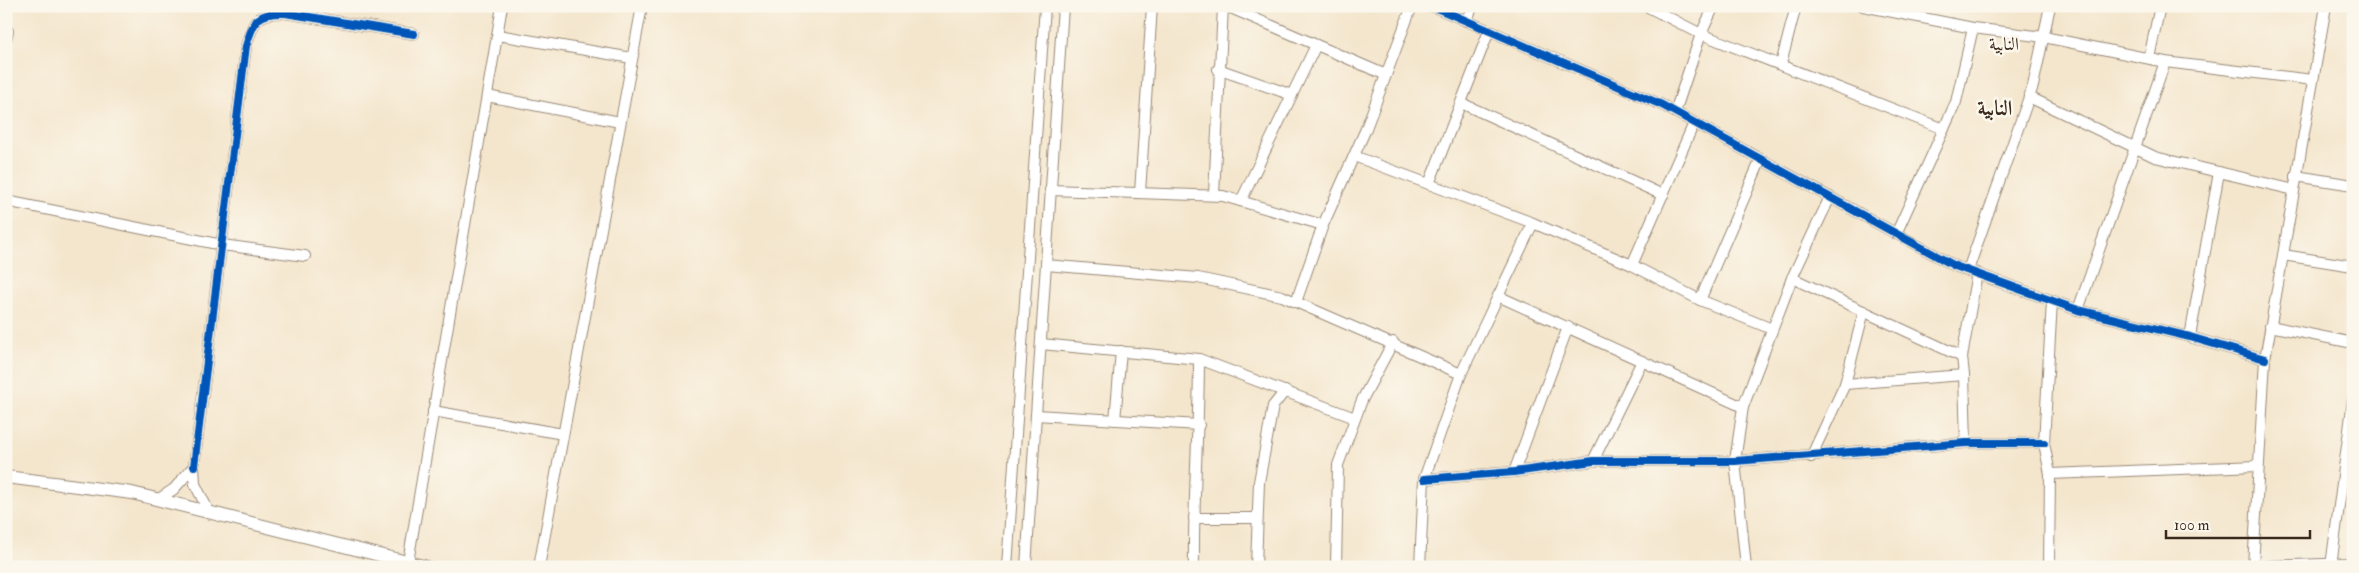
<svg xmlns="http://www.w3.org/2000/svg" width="2359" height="573" font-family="'IM FELL Double Pica',Amiri,serif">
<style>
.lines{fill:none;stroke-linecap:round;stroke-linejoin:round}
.minor-casing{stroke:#988876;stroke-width:12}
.major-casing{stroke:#988876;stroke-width:14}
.minor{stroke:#fff;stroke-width:10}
.major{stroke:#fff;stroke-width:12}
.cycleway-casing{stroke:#fbf7ec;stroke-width:11}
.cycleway{stroke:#0057b8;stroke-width:8}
.labels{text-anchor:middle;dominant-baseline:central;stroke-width:5;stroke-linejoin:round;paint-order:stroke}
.neighbourhood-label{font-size:18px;fill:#3b2a1e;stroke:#fbf7ec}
.district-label{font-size:21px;font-weight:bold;fill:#3b2a1e;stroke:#fbf7ec}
</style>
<rect width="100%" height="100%" fill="#fbf7ec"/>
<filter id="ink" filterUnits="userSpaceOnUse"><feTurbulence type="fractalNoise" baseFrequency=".02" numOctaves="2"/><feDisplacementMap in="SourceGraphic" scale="10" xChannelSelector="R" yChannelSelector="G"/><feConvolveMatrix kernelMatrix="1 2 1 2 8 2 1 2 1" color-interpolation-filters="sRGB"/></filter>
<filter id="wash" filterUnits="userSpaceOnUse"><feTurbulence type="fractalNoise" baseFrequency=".0096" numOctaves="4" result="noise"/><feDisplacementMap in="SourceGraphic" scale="20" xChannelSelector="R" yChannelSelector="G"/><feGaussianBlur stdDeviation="1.12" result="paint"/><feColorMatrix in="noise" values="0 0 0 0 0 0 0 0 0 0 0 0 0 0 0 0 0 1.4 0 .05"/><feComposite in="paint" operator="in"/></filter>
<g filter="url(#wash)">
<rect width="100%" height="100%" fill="#f4e6cd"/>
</g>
<g filter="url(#ink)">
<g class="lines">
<defs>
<g id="minor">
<polyline points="1226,6 1386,75"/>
<polyline points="1432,6 1662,105 1955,266 2078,310 2190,337 2265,359"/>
<polyline points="1646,6 1701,34 1944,129"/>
<polyline points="1863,6 1973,28 2044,37 2165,62 2313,80"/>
<polyline points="1466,21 1473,6"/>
<polyline points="498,35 632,58"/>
<polyline points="6,39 8,31"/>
<polyline points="2149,58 2160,6"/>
<polyline points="1781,64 1796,6"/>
<polyline points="1218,69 1292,95"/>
<polyline points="487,96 620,122"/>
<polyline points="2029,97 2155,157 2294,190"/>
<polyline points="1461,103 1663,195"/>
<polyline points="1675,112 1701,34 1714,6"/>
<polyline points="1354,156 1533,223 1632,265 1700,300 1772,329"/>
<polyline points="2296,176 2353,185"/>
<polyline points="1429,184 1489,31"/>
<polyline points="1050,190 1223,196 1323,225"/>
<polyline points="1140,193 1152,6"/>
<polyline points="1214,195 1223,6"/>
<polyline points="6,201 222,245 305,256"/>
<polyline points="1241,201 1316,45"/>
<polyline points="1896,234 1956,102 1973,28"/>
<polyline points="2283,255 2353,266"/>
<polyline points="1046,265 1198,278 1282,296 1461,374"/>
<polyline points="1632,265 1694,123"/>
<polyline points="1968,270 2033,86 2050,6"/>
<polyline points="1792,278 1962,357"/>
<polyline points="1498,296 1743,407"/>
<polyline points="1700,300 1761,159"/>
<polyline points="1296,302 1323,225 1365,131 1412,6"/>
<polyline points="2078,310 2165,62"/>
<polyline points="2270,326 2353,343"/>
<polyline points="2190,337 2219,172"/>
<polyline points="1041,344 1199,359 1355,418"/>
<polyline points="1845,384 1964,375"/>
<polyline points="433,411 563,434"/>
<polyline points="1036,415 1199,425"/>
<polyline points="1115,420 1121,351"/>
<polyline points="1966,443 1964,375 1962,357 1977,273"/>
<polyline points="1811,457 1845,384 1864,311"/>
<polyline points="1593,461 1642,361"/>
<path d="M194,466L246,46C254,20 257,12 285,13L414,34"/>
<polyline points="1514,472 1568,327"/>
<polyline points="2050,474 2258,466"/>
<polyline points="1424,479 1514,472 1593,461 1735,461 1966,443 2044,443"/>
<polyline points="159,499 174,489 194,466 195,484 209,512"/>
<polyline points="1194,518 1257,518"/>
<polyline points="408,562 502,6"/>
<polyline points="2331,566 2353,400"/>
<polyline points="539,567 642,6"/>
<polyline points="1007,567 1045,6"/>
<polyline points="1026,567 1063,6"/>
<path d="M1194,567C1193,497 1199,428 1199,359"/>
<polyline points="1256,567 1259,482 1273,406 1285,391"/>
<polyline points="1336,567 1338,465 1362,400 1393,342"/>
<polyline points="1420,567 1424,479 1461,374 1533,223"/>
<polyline points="1746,567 1735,461 1743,407 1792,278 1830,197"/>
<polyline points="2049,567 2050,474 2044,443 2052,301"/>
<polyline points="2253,567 2265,359 2326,6"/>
</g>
<g id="major">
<polyline points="6,477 132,493 427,567"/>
<polyline points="2267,567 2353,564"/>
</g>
</defs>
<!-- minor casing -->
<use href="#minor" class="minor-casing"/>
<!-- major casing -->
<use href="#major" class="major-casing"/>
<!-- minor -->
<use href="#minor" class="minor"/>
<!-- major -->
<use href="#major" class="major"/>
<defs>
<g id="cycleway">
<polyline points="1432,6 1662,105 1955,266 2078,310 2190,337 2265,359"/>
<path d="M194,466L246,46C254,20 257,12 285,13L414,34"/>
<polyline points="1424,479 1514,472 1593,461 1735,461 1966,443 2044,443"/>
</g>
</defs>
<!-- cycleway casing -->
<use href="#cycleway" class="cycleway-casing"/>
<!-- cycleway -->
<use href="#cycleway" class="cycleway"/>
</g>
</g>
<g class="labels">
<!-- neighbourhood labels -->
<g class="neighbourhood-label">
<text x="2004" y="44">النابية</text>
</g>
<!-- district labels -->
<g class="district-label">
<text x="1995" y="108">النابية</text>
</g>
</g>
<!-- margin -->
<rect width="2359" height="573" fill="none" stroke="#fbf7ec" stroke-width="25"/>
<!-- scale -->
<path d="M2166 530v8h144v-8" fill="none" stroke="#3b2a1e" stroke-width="2.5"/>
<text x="2174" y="530" font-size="15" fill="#3b2a1e" stroke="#fbf7ec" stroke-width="4" paint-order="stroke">100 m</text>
</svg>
